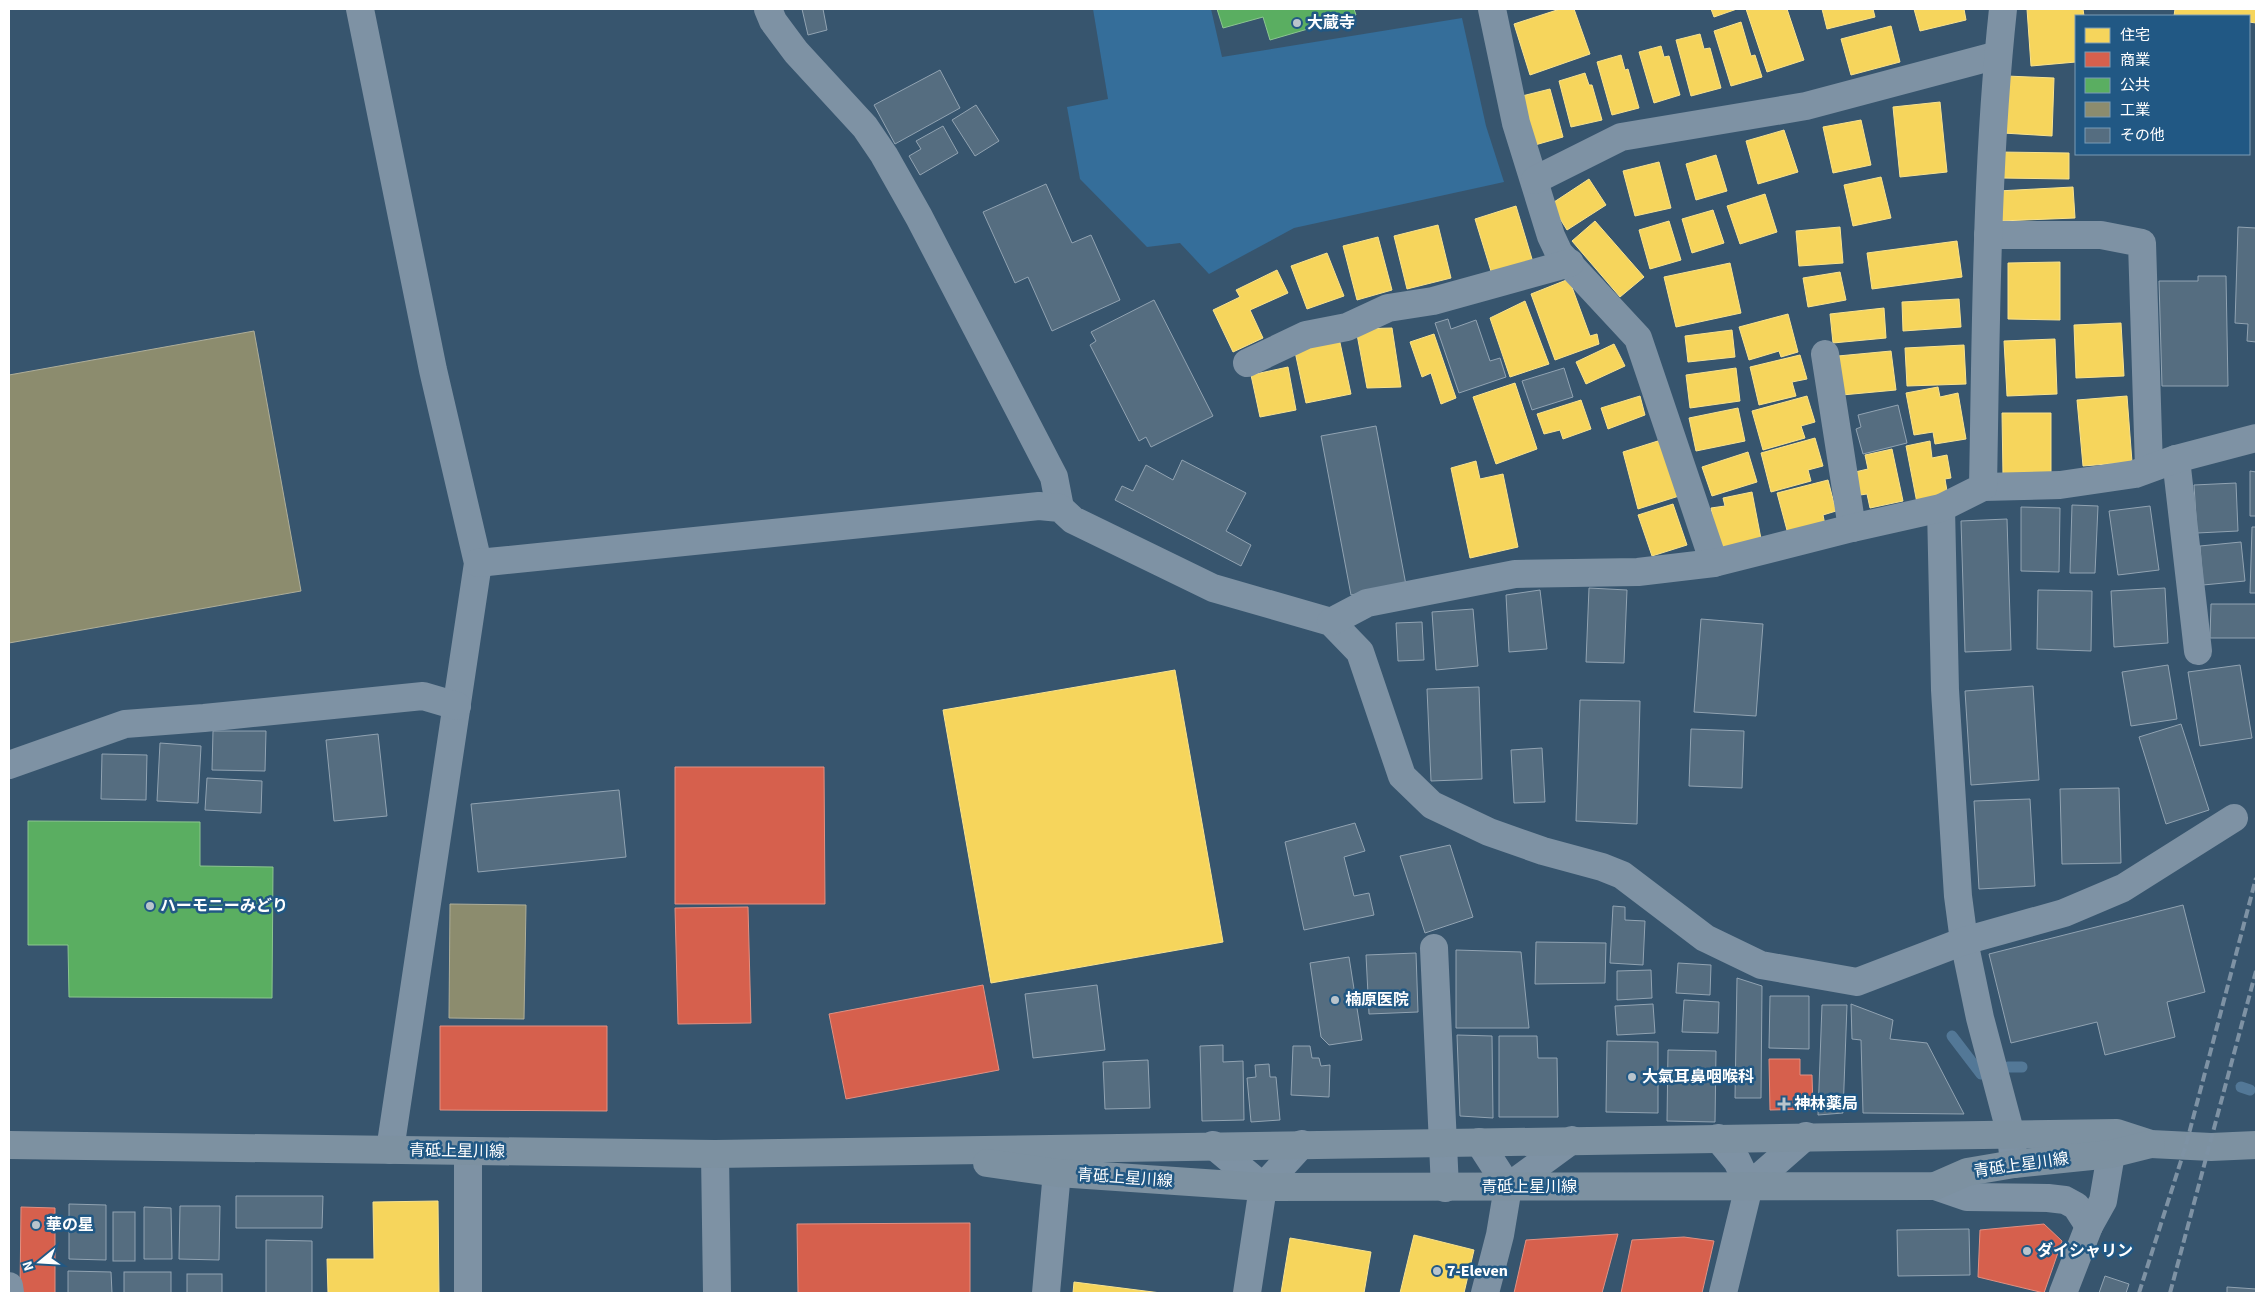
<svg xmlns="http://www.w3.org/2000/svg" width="2265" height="1302" font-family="'Source Sans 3','Noto Sans JP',sans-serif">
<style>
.green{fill:#356e9a}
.homes{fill:#f6d55c;stroke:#f9e28d}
.shops{fill:#d6604d;stroke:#e29082}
.public{fill:#5aae61;stroke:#8cc690}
.industry{fill:#8c8c6e;stroke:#aeae9a}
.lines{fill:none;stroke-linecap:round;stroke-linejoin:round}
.stream{stroke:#537897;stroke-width:11}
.building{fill:#556d80;stroke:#91a3b2}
.minor{stroke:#7e92a4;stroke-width:28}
.major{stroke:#7d91a1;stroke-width:28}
.rail{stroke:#7e92a4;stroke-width:4;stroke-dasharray:9 4;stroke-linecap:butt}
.poi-dot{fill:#b9c4cc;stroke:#215884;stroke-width:2}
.labels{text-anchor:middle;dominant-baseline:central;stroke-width:5;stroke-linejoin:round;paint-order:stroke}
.poi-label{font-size:16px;font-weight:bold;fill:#fff;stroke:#215884;text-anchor:start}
.street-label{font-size:16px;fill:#fff;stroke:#215884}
</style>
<rect width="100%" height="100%" fill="#37556e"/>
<!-- green -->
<polygon class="green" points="1093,9 1211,9 1222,57 1462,18 1486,126 1504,182 1294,228 1209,274 1180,243 1147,247 1080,179 1067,107 1108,99"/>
<!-- homes -->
<g class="homes">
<polygon points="1560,9 1574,9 1590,54 1530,75 1514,24"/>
<polygon points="1711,9 1737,9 1714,17"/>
<polygon points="1746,9 1787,9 1804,60 1767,72"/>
<polygon points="1822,9 1873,9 1875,17 1827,29"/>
<polygon points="1914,9 1964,9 1966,20 1920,31"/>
<polygon points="2027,9 2083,9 2084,16 2076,16 2076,62 2031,66"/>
<polygon points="2175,9 2256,9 2256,23 2249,22 2249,16 2174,16"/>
<polygon points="1741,22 1751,56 1755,55 1762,77 1731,86 1714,31"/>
<polygon points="1891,26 1900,62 1851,75 1841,39"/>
<polygon points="1700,34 1704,49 1710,48 1721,88 1691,96 1676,40"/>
<polygon points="1661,46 1664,57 1669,56 1680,95 1654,103 1639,52"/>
<polygon points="1621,55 1625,70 1628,69 1639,108 1612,115 1597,62"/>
<polygon points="1585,73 1589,85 1592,85 1602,120 1571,127 1559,81"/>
<polygon points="2006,76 2054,78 2052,136 2003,133"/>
<polygon points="1550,89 1563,137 1535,145 1522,96"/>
<polygon points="1940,102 1947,172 1900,177 1893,107"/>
<polygon points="1861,120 1871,165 1833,173 1823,127"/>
<polygon points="1784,130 1798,172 1758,184 1746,141"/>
<polygon points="2000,152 2069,153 2069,179 2001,178"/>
<polygon points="1716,155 1727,191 1696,200 1686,164"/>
<polygon points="1659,162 1671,208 1635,216 1623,171"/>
<polygon points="1881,177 1891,218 1853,226 1844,185"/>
<polygon points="1589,179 1606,205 1567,230 1551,204"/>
<polygon points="2073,187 2075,218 2000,221 1998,191"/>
<polygon points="1765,194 1777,232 1740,244 1727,206"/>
<polygon points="1516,206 1535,269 1494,281 1475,219"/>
<polygon points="1713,210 1724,243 1692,253 1682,219"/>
<polygon points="1595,221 1644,277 1620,297 1572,241"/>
<polygon points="1669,221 1681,260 1650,269 1639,230"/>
<polygon points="1438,225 1451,278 1407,289 1394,236"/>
<polygon points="1840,227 1843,263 1799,266 1796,231"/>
<polygon points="1378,237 1392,290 1357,300 1343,246"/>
<polygon points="1957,241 1962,277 1872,289 1867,253"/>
<polygon points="1327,253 1344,296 1307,309 1291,266"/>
<polygon points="2060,262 2060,320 2008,319 2008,263"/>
<polygon points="1730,263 1741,313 1676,327 1664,277"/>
<polygon points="1277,270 1288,293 1250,310 1263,338 1233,352 1213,310 1240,297 1236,290"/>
<polygon points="1840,272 1846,300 1808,307 1803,278"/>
<polygon points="1569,279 1590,336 1597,334 1599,344 1555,360 1531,294"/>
<polygon points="1959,299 1961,327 1903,331 1902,302"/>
<polygon points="1525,301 1549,364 1510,377 1490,318"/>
<polygon points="1884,308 1886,338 1833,343 1830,314"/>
<polygon points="1788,314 1798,352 1781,357 1779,351 1749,360 1739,327"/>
<polygon points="2121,323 2124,376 2076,378 2074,325"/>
<polygon points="1392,328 1401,387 1367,388 1356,329"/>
<polygon points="1732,330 1735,357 1688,362 1685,336"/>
<polygon points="1434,334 1456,398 1441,404 1431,373 1422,377 1410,342"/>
<polygon points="1339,338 1351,394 1306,403 1294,347"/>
<polygon points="2055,339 2057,394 2007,396 2004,341"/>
<polygon points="1614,344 1625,366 1586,384 1576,362"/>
<polygon points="1964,345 1966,384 1907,386 1905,348"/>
<polygon points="1891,351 1896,390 1842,395 1838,356"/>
<polygon points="1800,355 1807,379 1792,382 1796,396 1759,405 1750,367"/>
<polygon points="1288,367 1296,410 1260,417 1251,375"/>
<polygon points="1736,368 1740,401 1690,408 1686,375"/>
<polygon points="1515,383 1537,449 1496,464 1473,397"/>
<polygon points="1938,387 1940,397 1958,393 1966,439 1935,444 1933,432 1914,435 1906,393"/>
<polygon points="1640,396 1645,415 1608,429 1601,408"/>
<polygon points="1807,396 1815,422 1801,426 1805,438 1763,450 1752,411"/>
<polygon points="2127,396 2132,462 2083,466 2077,400"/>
<polygon points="1581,400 1591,429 1563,439 1560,430 1544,434 1537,414"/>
<polygon points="1738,408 1745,441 1696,451 1689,418"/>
<polygon points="2002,413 2051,413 2051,476 2003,476"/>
<polygon points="1815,438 1823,466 1808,470 1811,481 1771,492 1761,453"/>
<polygon points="1661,440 1679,496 1638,509 1623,452"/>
<polygon points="1930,441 1932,458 1947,455 1951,478 1945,479 1948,497 1917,503 1906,446"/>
<polygon points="1892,449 1903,501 1870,508 1867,494 1860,495 1855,472 1868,469 1865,455"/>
<polygon points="1748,452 1757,482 1712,496 1702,467"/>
<polygon points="1476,461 1480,479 1503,474 1518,547 1470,558 1451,468"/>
<polygon points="1828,480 1836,511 1823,515 1825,525 1788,534 1777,493"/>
<polygon points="1752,492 1762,544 1719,552 1711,508 1725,506 1723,498"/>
<polygon points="1673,504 1687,545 1652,556 1638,515"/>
<polygon points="1175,670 1223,942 991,983 943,710"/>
<polygon points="438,1201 439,1293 328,1293 327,1259 374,1259 373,1202"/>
<polygon points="1414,1235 1474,1250 1464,1293 1400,1293"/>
<polygon points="1290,1238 1371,1252 1364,1293 1281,1293"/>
<polygon points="1074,1282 1161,1293 1073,1293"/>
</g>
<!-- shops -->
<g class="shops">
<polygon points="675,767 824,767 825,904 675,904"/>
<polygon points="748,907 751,1023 678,1024 675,908"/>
<polygon points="983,985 999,1070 846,1099 829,1014"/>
<polygon points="440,1026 607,1026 607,1111 440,1110"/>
<polygon points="1769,1059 1800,1059 1800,1075 1812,1075 1813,1109 1770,1110"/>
<polygon points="21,1207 55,1208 55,1293 20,1293"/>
<polygon points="970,1223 970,1293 798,1293 797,1224"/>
<polygon points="2044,1224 2062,1241 2044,1293 1978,1277 1980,1230"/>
<polygon points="1618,1234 1602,1293 1514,1293 1526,1240"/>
<polygon points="1684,1237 1714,1241 1702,1293 1621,1293 1632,1240"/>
</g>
<!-- public -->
<g class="public">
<polygon points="1217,9 1354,9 1356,15 1270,40 1263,17 1223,28"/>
<polygon points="28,821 200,822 200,866 273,867 272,998 69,997 68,945 28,945"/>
</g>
<!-- industry -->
<g class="industry">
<polygon points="254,331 301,591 9,643 9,375"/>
<polygon points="450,904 526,905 524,1019 449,1018"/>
</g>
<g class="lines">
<!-- stream -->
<g class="stream">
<polyline points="1952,1036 1981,1074 2008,1067 2022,1067"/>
<polyline points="2241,1087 2250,1090"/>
</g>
</g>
<!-- building -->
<g class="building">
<polygon points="802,9 823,9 827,30 808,35"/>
<polygon points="940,70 960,108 895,144 874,105"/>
<polygon points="976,105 999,141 975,156 952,120"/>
<polygon points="943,126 958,153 920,175 909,156 921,149 916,141"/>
<polygon points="1046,184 1072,243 1091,235 1120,300 1052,331 1028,277 1015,283 983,212"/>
<polygon points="2238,227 2256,228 2256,342 2247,341 2248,324 2235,323"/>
<polygon points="2198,276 2226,276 2228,386 2162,386 2159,281 2198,281"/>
<polygon points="1154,300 1213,416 1151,447 1146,437 1139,441 1090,345 1096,341 1091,332"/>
<polygon points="1448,319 1451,329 1476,320 1490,361 1500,358 1506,377 1459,393 1435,323"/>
<polygon points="1564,368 1573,397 1532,410 1522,381"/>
<polygon points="1898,405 1907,443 1863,454 1856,429 1861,427 1858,415"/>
<polygon points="1376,426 1406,585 1351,595 1321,436"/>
<polygon points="1182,460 1246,493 1226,531 1251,545 1241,566 1115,500 1122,486 1133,491 1146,465 1173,480"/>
<polygon points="2250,471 2256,472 2256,516 2250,516"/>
<polygon points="2236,483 2238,531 2197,533 2194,485"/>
<polygon points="2072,505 2098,506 2095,573 2070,573"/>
<polygon points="2150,506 2159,570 2118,575 2109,511"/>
<polygon points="2021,507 2060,508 2059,572 2021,571"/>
<polygon points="2007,519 2011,650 1965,652 1961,521"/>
<polygon points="2252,527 2256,527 2256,593 2250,593"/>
<polygon points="2241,542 2245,581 2203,585 2200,546"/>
<polygon points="1589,588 1627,590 1624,663 1586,662"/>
<polygon points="2165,588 2168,643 2114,647 2111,591"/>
<polygon points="1540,590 1547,649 1509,652 1506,595"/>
<polygon points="2038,590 2092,591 2091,651 2037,649"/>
<polygon points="2211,604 2256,604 2256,638 2210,638"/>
<polygon points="1473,609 1478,666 1436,670 1432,612"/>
<polygon points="1701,619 1763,624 1756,716 1694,712"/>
<polygon points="1422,622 1424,660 1398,661 1396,623"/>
<polygon points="2168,665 2177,719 2131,726 2122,672"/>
<polygon points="2240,665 2252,738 2200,746 2188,672"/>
<polygon points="2033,686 2039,780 1971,785 1965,691"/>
<polygon points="1479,687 1482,779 1431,781 1427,689"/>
<polygon points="1580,700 1640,701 1637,824 1576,821"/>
<polygon points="2181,724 2209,810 2166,824 2139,737"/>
<polygon points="1691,729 1744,731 1742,788 1689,786"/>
<polygon points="213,731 266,731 265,771 212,770"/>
<polygon points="378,734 387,816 334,821 326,740"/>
<polygon points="160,743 201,746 198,803 157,801"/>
<polygon points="1542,748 1545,802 1514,803 1511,750"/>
<polygon points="102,754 147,755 146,800 101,799"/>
<polygon points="207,778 262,781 261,813 205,810"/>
<polygon points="2119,788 2121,863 2062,864 2060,789"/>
<polygon points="619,790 626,857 478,872 471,804"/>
<polygon points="2030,799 2035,886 1979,889 1974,801"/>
<polygon points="1355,823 1365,851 1344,857 1354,896 1369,893 1374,915 1304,930 1285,842"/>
<polygon points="1450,845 1473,917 1425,933 1400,856"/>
<polygon points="2183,905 2205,992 2167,1002 2175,1037 2105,1055 2097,1022 2011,1043 1989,954"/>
<polygon points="1613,906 1625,907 1625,920 1645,921 1643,965 1610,963"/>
<polygon points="1536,942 1606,943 1605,983 1535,984"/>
<polygon points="1456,950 1521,952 1529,1028 1456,1028"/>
<polygon points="1416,953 1418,1012 1369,1014 1366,955"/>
<polygon points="1349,957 1362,1040 1329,1045 1321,1037 1310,963"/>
<polygon points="1678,963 1711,965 1710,995 1676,993"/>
<polygon points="1651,970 1652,998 1617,1000 1617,971"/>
<polygon points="1737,978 1762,986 1761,1098 1735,1098"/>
<polygon points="1097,985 1105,1050 1033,1058 1025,994"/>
<polygon points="1770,996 1809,996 1809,1049 1769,1048"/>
<polygon points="1684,1000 1719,1002 1718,1033 1682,1032"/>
<polygon points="1653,1004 1655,1033 1617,1035 1615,1006"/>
<polygon points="1851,1004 1893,1020 1890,1039 1927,1043 1964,1114 1863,1113 1861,1040 1852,1039"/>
<polygon points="1822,1005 1847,1005 1843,1113 1818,1115"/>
<polygon points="1457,1035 1492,1036 1493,1118 1460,1116"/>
<polygon points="1499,1036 1537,1036 1538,1058 1557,1058 1558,1117 1499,1117"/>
<polygon points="1607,1041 1658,1042 1658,1113 1606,1112"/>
<polygon points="1223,1045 1223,1062 1243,1061 1244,1120 1202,1121 1200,1046"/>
<polygon points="1293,1046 1310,1046 1312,1058 1319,1058 1321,1066 1330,1065 1329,1097 1291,1095"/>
<polygon points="1668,1050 1716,1051 1715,1122 1667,1121"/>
<polygon points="1148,1060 1150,1108 1105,1109 1103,1062"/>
<polygon points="1269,1064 1270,1077 1276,1077 1280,1120 1251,1122 1247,1078 1256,1077 1255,1065"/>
<polygon points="236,1196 323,1196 322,1228 236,1228"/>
<polygon points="69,1204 106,1205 106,1260 69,1259"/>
<polygon points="180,1206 220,1206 219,1260 179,1259"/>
<polygon points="144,1207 171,1208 172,1259 144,1259"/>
<rect x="113" y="1212" width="22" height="49"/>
<polygon points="1969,1229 1970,1275 1898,1276 1897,1230"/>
<polygon points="266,1240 312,1241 312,1293 266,1293"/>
<polygon points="68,1271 111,1272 112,1293 68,1293"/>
<rect x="124" y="1272" width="47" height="21"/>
<rect x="187" y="1274" width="35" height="19"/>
<polygon points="2105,1276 2129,1284 2126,1293 2099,1293"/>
<polygon points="2227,1287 2256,1289 2256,1293 2227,1293"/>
</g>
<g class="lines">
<!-- minor -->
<g class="minor">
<polyline points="360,9 433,370 478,563 390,1150"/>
<polyline points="768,9 773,21 796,52 865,127 884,155 919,217 1054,477 1060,508"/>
<polyline points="1492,9 1516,123 1551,236 1559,253 1638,338 1714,563"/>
<polyline points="1535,180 1621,137 1806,106 1998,55"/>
<polyline points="1988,235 2101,235 2142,243 2149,468"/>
<polyline points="1825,354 1852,528"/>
<polyline points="1247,363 1306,335 1347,327 1388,308 1433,301 1570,263"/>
<polyline points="2176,459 2198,651"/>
<polyline points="1983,487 2060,485 2135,474 2176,459 2256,438"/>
<polyline points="1941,508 1945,690 1958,896 1964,941 1980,1018 2011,1135 2014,1164"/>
<polyline points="478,563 1039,506 1060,508 1073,520 1213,588 1331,622 1360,652 1402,776 1432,805 1489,832 1543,851 1602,867 1622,875 1705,938 1761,965 1857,982 1964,941 2064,913 2123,888 2234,818"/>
<path d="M1331,622L1367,603L1515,574L1638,572L1714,563L1852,528L1941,508L1983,487C1986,328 1986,167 2003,9"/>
<polyline points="9,765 125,724 204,718 423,696 457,706"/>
<polyline points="1434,948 1445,1188"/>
<polyline points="1718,1138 1737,1161 1749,1186 1806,1136"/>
<polyline points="1479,1142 1508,1187 1572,1140"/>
<polyline points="1213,1145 1263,1187 1302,1144"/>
<polyline points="715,1154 717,1293"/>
<polyline points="1935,1186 1967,1197 2048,1198 2065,1200 2076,1206 2089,1226"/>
<polyline points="9,1286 10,1293"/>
<polyline points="468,1293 468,1151"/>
<polyline points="1046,1293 1059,1150"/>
<polyline points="1247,1293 1263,1187"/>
<polyline points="1485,1293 1500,1235 1508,1187"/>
<polyline points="1723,1293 1749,1186"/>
<polyline points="2063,1293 2089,1226 2103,1201 2111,1154"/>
</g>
<!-- major -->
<g class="major">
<polyline points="9,1145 715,1154 2117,1133 2151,1144 2211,1147 2256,1145"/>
<polyline points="987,1163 1058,1173 1263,1187 1935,1186 1967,1172 2014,1164 2111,1154 2151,1144"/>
</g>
<!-- rail -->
<g class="rail">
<polyline points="2139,1293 2186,1145 2256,878"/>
<polyline points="2170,1293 2256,971"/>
</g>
</g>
<!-- markers -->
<g class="poi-dot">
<circle cx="1297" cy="23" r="5"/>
<circle cx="150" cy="906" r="5"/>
<circle cx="1335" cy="1000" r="5"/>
<circle cx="1632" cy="1077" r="5"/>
<path d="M1781.5 1096.5h5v5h5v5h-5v5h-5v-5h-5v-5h5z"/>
<circle cx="36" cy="1225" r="5"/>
<circle cx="2027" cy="1251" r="5"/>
<circle cx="1437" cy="1271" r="5"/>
</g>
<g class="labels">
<!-- poi labels -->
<g class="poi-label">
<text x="1307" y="23">大蔵寺</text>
<text x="160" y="906">ハーモニーみどり</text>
<text x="1345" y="1000">楠原医院</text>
<text x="1642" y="1077">大氣耳鼻咽喉科</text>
<text x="1794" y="1104">神林薬局</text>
<text x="46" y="1225">華の星</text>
<text x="2037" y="1251">ダイシャリン</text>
<text x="1447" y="1271">7-Eleven</text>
</g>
<!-- street labels -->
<g class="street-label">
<text transform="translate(457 1151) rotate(1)">青砥上星川線</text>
<text transform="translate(2021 1165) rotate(-8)">青砥上星川線</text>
<text transform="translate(1125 1178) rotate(4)">青砥上星川線</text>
<text x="1529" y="1187">青砥上星川線</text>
</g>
</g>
<!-- border -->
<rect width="2265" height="1302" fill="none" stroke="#ffffff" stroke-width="20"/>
<!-- legend -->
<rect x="2075" y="15" width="175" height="140" fill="#215884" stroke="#7a9bb5"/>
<rect x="2085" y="28" width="25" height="15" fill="#f6d55c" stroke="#7a9bb5"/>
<text x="2120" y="40" font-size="15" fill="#ffffff">住宅</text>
<rect x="2085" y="52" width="25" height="15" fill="#d6604d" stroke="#7a9bb5"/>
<text x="2120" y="65" font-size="15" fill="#ffffff">商業</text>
<rect x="2085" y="78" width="25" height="15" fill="#5aae61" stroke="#7a9bb5"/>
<text x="2120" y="90" font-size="15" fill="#ffffff">公共</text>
<rect x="2085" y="102" width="25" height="15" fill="#8c8c6e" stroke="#7a9bb5"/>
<text x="2120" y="115" font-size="15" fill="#ffffff">工業</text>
<rect x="2085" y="128" width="25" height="15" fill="#556d80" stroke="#7a9bb5"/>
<text x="2120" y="140" font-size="15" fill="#ffffff">その他</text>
<!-- north arrow -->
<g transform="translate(40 1262) rotate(252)" stroke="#215884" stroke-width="4" paint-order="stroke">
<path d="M0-4L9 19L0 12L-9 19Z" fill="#ffffff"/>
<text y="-8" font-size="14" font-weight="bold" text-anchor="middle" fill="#ffffff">N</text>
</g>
</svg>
